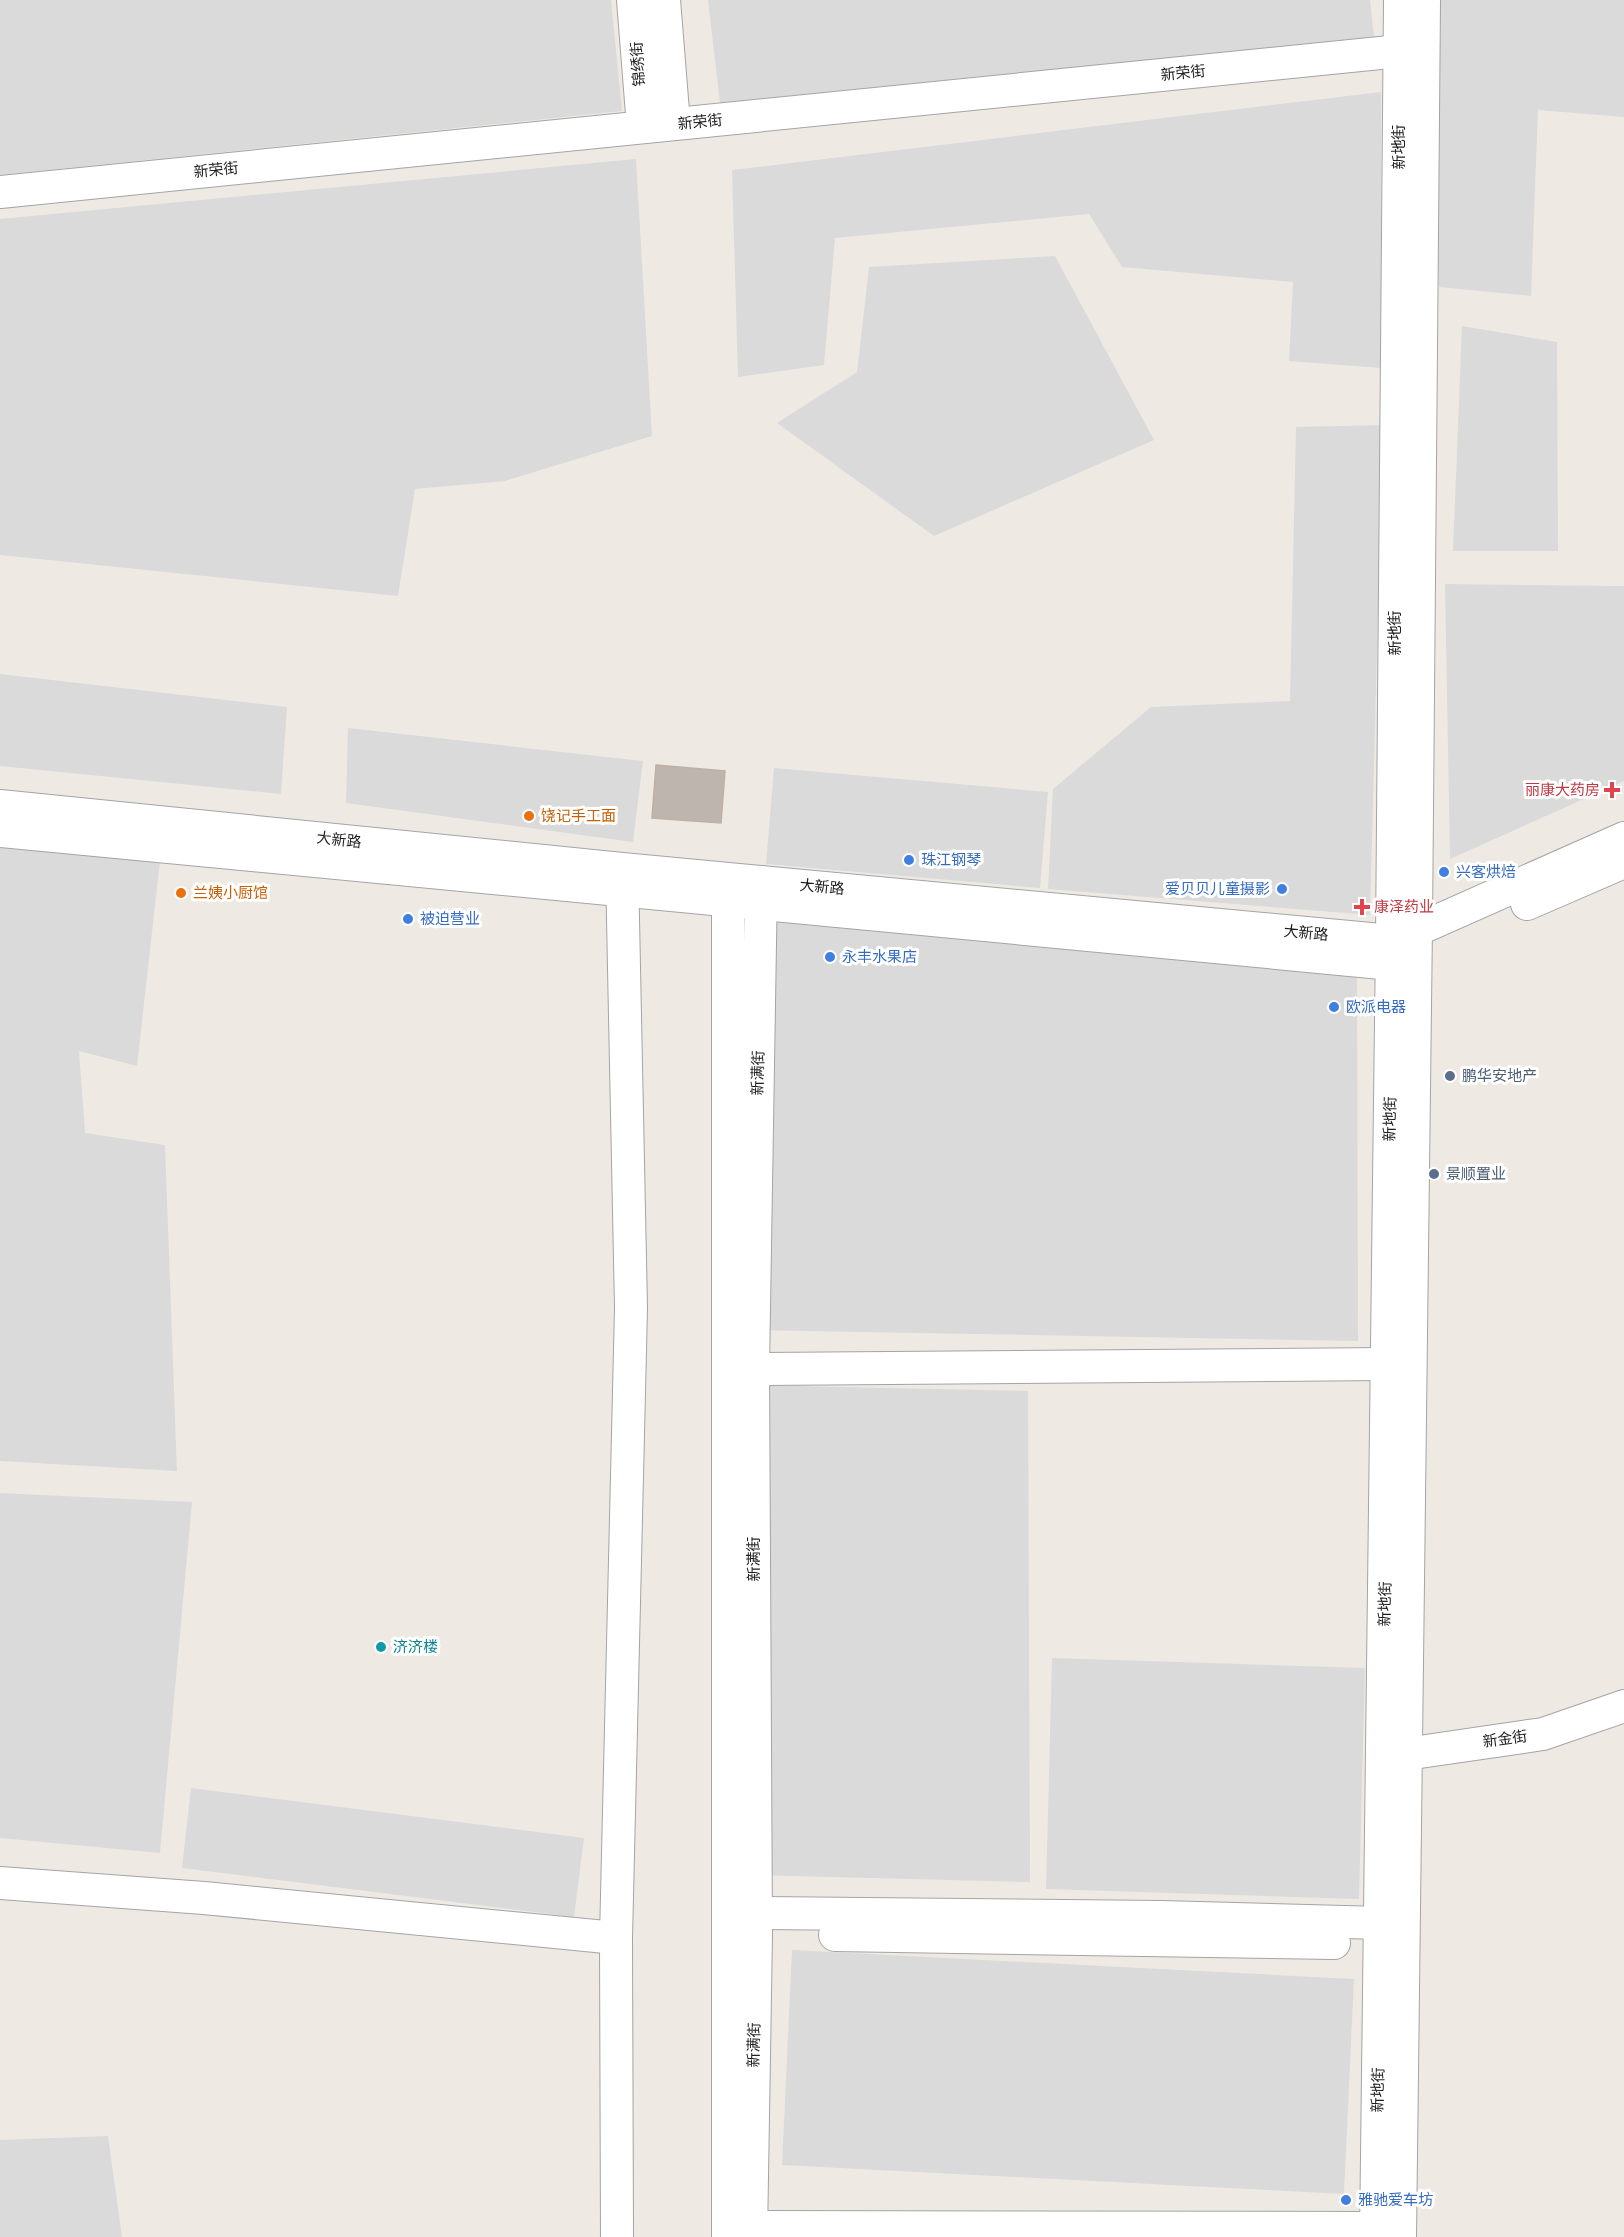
<svg xmlns="http://www.w3.org/2000/svg" width="1624" height="2237" font-family="'Varela Round','Noto Sans SC',sans-serif">
<style>
.residential{fill:#dbdada}
.building{fill:#beb5af;stroke:#bfb0a6;stroke-width:1.5}
.lines{fill:none;stroke-linecap:round;stroke-linejoin:round}
.minor-casing{stroke:#a4a4a4;stroke-width:34}
.minor{stroke:#fff;stroke-width:32}
.health-dot{fill:#e0444e;stroke:#fff;stroke-width:2}
.food-dot{fill:#e8710a;stroke:#fff;stroke-width:2}
.shop-dot{fill:#3f7fe0;stroke:#fff;stroke-width:2}
.service-dot{fill:#5c6f8a;stroke:#fff;stroke-width:2}
.culture-dot{fill:#0f9aa8;stroke:#fff;stroke-width:2}
.labels{text-anchor:middle;dominant-baseline:central;stroke-width:6;stroke-linejoin:round;paint-order:stroke}
.street-label{font-size:15px;fill:#1d1d1d;stroke:#fff}
.health-label{font-size:15px;fill:#be3a42;stroke:#fff;text-anchor:end}
.food-label{font-size:15px;fill:#c56008;stroke:#fff;text-anchor:start}
.shop-label{font-size:15px;fill:#366cbe;stroke:#fff;text-anchor:start}
.service-label{font-size:15px;fill:#4e5e75;stroke:#fff;text-anchor:start}
.culture-label{font-size:15px;fill:#0d838f;stroke:#fff;text-anchor:start}
</style>
<rect width="100%" height="100%" fill="#eeeae3"/>
<!-- residential -->
<g class="residential">
<polygon points="0,0 611,0 622,111 0,175"/>
<polygon points="708,0 1370,0 1374,37 720,103"/>
<polygon points="1428,0 1624,0 1624,117 1538,110 1531,296 1439,287"/>
<polygon points="1381,92 1381,368 1289,361 1293,282 1122,267 1089,214 835,238 824,365 738,377 732,170"/>
<polygon points="636,159 652,436 505,481 415,489 398,596 0,555 0,219"/>
<polygon points="1055,256 1154,440 934,536 777,423 857,372 869,267"/>
<polygon points="1462,326 1557,342 1558,551 1453,551"/>
<polygon points="1383,425 1370,915 1048,889 1053,789 1151,707 1290,701 1296,427"/>
<polygon points="1445,584 1624,586 1624,781 1450,859"/>
<polygon points="0,674 287,707 281,794 0,766"/>
<polygon points="348,728 643,761 633,842 346,803"/>
<polygon points="774,768 1048,792 1040,888 766,864"/>
<polygon points="0,831 161,852 137,1066 79,1051 85,1133 165,1145 177,1471 0,1461"/>
<polygon points="750,910 1357,968 1358,1341 751,1330"/>
<polygon points="751,1385 1028,1391 1030,1882 752,1875"/>
<polygon points="0,1493 192,1502 160,1853 0,1838"/>
<polygon points="1052,1658 1365,1668 1359,1899 1046,1889"/>
<polygon points="191,1788 584,1838 574,1917 182,1868"/>
<polygon points="792,1950 1354,1979 1344,2194 782,2165"/>
<polygon points="108,2136 122,2237 0,2237 0,2140"/>
</g>
<!-- building -->
<polygon class="building" points="656,765 725,771 721,823 652,818"/>
<g class="lines">
<defs>
<g id="minor">
<polyline points="633,0 643,127"/>
<polyline points="664,0 674,124"/>
<polyline points="0,192 1400,51"/>
<polyline points="0,806 622,869 1392,941 1624,838"/>
<polyline points="0,831 1392,964 1410,956"/>
<polyline points="728,901 728,2237"/>
<polyline points="1527,904 1624,862"/>
<polyline points="753,1369 1387,1364"/>
<polyline points="1385,1757 1543,1734 1624,1706"/>
<polyline points="0,1883 204,1898 616,1938"/>
<polyline points="755,1913 1161,1917 1381,1923"/>
<polyline points="835,1935 1334,1943"/>
<polyline points="729,2231 750,2227 1376,2228"/>
<polyline points="617,2237 616,1938 631,1308 622,870"/>
<polyline points="751,2237 756,1934 753,1369 761,882"/>
<polyline points="1376,2237 1392,941 1400,0"/>
<polyline points="1400,2237 1416,924 1424,0"/>
</g>
</defs>
<!-- minor casing -->
<use href="#minor" class="minor-casing"/>
<!-- minor -->
<use href="#minor" class="minor"/>
</g>
<!-- markers -->
<g class="health-dot">
<path d="M1609 781h6v6h6v6h-6v6h-6v-6h-6v-6h6z"/>
<path d="M1359 898h6v6h6v6h-6v6h-6v-6h-6v-6h6z"/>
</g>
<g class="food-dot">
<circle cx="529" cy="816" r="6"/>
<circle cx="181" cy="893" r="6"/>
</g>
<g class="shop-dot">
<circle cx="909" cy="860" r="6"/>
<circle cx="1444" cy="872" r="6"/>
<circle cx="1282" cy="889" r="6"/>
<circle cx="408" cy="919" r="6"/>
<circle cx="830" cy="957" r="6"/>
<circle cx="1334" cy="1007" r="6"/>
<circle cx="1346" cy="2200" r="6"/>
</g>
<g class="service-dot">
<circle cx="1450" cy="1076" r="6"/>
<circle cx="1434" cy="1174" r="6"/>
</g>
<circle class="culture-dot" cx="381" cy="1647" r="6"/>
<g class="labels">
<!-- street labels -->
<g class="street-label">
<text transform="translate(638 64) rotate(-94)">锦绣街</text>
<text transform="translate(1183 73) rotate(-6)">新荣街</text>
<text transform="translate(700 122) rotate(-6)">新荣街</text>
<text transform="translate(1399 147) rotate(-90)">新地街</text>
<text transform="translate(216 170) rotate(-6)">新荣街</text>
<text transform="translate(1395 633) rotate(-90)">新地街</text>
<text transform="translate(339 840) rotate(6)">大新路</text>
<text transform="translate(822 887) rotate(5)">大新路</text>
<text transform="translate(1306 933) rotate(5)">大新路</text>
<text transform="translate(758 1073) rotate(-89)">新满街</text>
<text transform="translate(1390 1119) rotate(-89)">新地街</text>
<text transform="translate(754 1559) rotate(-90)">新满街</text>
<text transform="translate(1385 1604) rotate(-89)">新地街</text>
<text transform="translate(1505 1739) rotate(-8)">新金街</text>
<text transform="translate(754 2045) rotate(-89)">新满街</text>
<text transform="translate(1378 2090) rotate(-89)">新地街</text>
</g>
<!-- health labels -->
<g class="health-label">
<text x="1600" y="790">丽康大药房</text>
<text x="1374" y="907" text-anchor="start">康泽药业</text>
</g>
<!-- food labels -->
<g class="food-label">
<text x="541" y="816">饶记手工面</text>
<text x="193" y="893">兰姨小厨馆</text>
</g>
<!-- shop labels -->
<g class="shop-label">
<text x="921" y="860">珠江钢琴</text>
<text x="1456" y="872">兴客烘焙</text>
<text x="1270" y="889" text-anchor="end">爱贝贝儿童摄影</text>
<text x="420" y="919">被迫营业</text>
<text x="842" y="957">永丰水果店</text>
<text x="1346" y="1007">欧派电器</text>
<text x="1358" y="2200">雅驰爱车坊</text>
</g>
<!-- service labels -->
<g class="service-label">
<text x="1462" y="1076">鹏华安地产</text>
<text x="1446" y="1174">景顺置业</text>
</g>
<!-- culture labels -->
<g class="culture-label">
<text x="393" y="1647">济济楼</text>
</g>
</g>
</svg>
